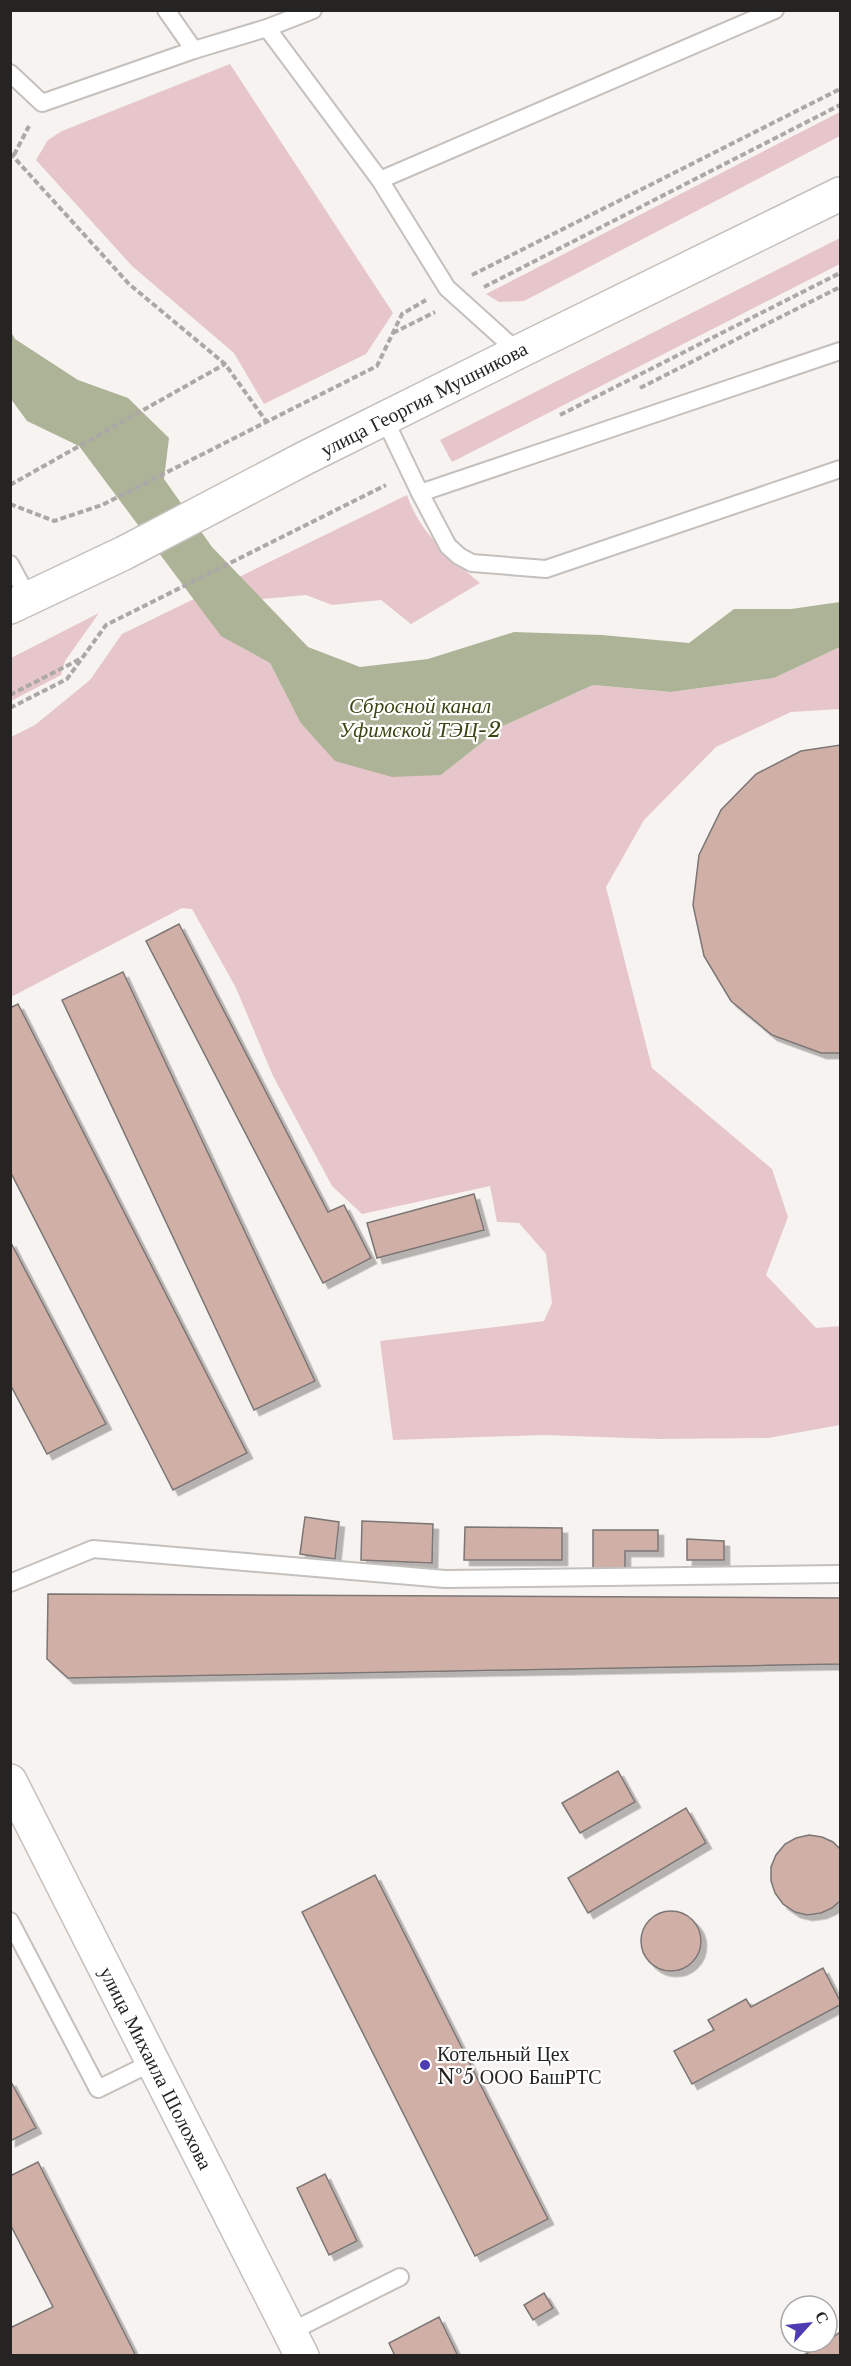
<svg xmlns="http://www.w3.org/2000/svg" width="851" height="2366" font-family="'Libre Baskerville',serif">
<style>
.green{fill:#e7c6cb}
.water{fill:#adb396}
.building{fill:#d0afa6;stroke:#7b7675;stroke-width:1.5;filter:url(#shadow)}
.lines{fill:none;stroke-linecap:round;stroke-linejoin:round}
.lane-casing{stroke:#c4c0bd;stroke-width:20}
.street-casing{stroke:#c4c0bd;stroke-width:36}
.path{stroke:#aba8a6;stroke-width:4;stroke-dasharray:6 3;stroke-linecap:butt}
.lane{stroke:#fff;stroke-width:16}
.street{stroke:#fff;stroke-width:33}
.poi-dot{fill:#513bb3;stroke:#fff;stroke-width:2}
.labels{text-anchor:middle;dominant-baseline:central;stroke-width:4.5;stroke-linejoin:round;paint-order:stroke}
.street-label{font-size:20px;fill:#252423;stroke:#fff}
.poi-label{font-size:20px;fill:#252423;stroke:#fff;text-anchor:start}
.water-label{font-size:21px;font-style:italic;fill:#3c4412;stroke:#fff}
</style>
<defs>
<filter id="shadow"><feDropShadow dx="5.5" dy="5.5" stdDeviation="0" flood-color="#0004"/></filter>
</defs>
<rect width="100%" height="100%" fill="#f7f3f0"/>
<!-- green -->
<g class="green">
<polygon points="230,64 393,313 366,354 264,404 234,353 132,266 36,160 48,140 62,131"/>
<polygon points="840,112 840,136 524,301 499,302 486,294"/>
<polygon points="840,238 840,264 452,462 440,440"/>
<path d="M407,495C420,534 450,557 480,583L411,624L381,600L332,605L306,595L263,599L238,645L270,663L300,722L441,775L503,726L593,685L671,692L774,678L840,647V709L791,712L716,747L644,820L606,887L652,1068L772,1169L788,1217L766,1275L816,1328L840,1326V1425L768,1438L658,1439L543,1435L393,1440L380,1341L544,1321L552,1303L546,1254L519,1223L497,1222L490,1186L362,1214L332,1186L273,1076L236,988L192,909L182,908L11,997V737L35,725L90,680L122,634Z"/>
<polygon points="99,613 65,661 61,675 11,701 11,658"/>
</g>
<!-- water -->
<polygon class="water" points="10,330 15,339 78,380 128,398 169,438 164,479 212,547 308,647 360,667 428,659 514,632 602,635 689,643 734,609 791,609 840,602 840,647 774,678 671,692 593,685 503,726 441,775 392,777 335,761 300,722 270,663 221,636 79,446 27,421 11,399"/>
<!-- building -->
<g class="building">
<polygon points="840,745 840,1053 821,1053 772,1035 731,1001 704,956 693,905 699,855 721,810 756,774 801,751"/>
<polygon points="179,924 328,1212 344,1205 371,1258 323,1283 146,941"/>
<polygon points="123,972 315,1381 254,1410 62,1000"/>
<polygon points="18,1004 247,1453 173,1490 10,1171 10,1008"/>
<polygon points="474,1194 484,1230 377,1258 367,1223"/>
<polygon points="10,1241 106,1424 47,1454 10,1384"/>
<polygon points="305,1517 339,1522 335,1559 300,1554"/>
<polygon points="362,1521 433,1524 432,1563 361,1560"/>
<polygon points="465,1527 562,1528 562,1560 464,1560"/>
<polygon points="593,1530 658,1530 658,1551 625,1551 625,1569 593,1569"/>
<polygon points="687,1539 724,1541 724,1560 687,1560"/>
<polygon points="48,1594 840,1598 840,1664 68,1678 47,1659"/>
<polygon points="618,1771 635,1802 580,1833 562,1803"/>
<polygon points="686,1808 706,1843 588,1913 568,1878"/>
<polygon points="809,1835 822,1837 833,1842 840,1849 840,1901 832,1908 821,1913 807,1915 795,1912 783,1904 775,1893 771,1881 771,1867 776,1855 785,1844 796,1838"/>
<polygon points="375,1875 548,2219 475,2256 302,1912"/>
<circle cx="671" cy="1941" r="30"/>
<polygon points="823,1968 840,2001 840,2005 692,2084 674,2051 714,2030 708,2020 746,1999 751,2007"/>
<polygon points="10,2080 36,2128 10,2141"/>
<polygon points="38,2162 136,2356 10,2356 10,2328 53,2307 10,2224 10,2176"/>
<polygon points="325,2174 357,2241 329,2255 297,2188"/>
<polygon points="544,2293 553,2308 533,2320 524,2305"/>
<polygon points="439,2317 458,2356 395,2356 389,2343"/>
<polygon points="840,2332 840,2356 802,2356 827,2342"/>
</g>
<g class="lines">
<defs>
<g id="lane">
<polyline points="267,28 380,180 447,288 518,352"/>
<polyline points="194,50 267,28 313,10"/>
<polyline points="10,73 42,103 194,50 166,10"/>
<polyline points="380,180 775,10"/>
<polyline points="840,351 420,493 448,546 459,556 472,563 546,569 840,469"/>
<polyline points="384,418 420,493"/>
<polyline points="10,564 29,599"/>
<polyline points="10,1583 93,1549 445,1579 840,1574"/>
<polyline points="10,1921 98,2089 153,2062"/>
<polyline points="290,2332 400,2277"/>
</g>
<g id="street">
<polyline points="10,607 124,553 305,458 518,352 840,194"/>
<polyline points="10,1781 302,2356"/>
</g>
</defs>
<!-- lane casing -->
<use href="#lane" class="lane-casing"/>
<!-- street casing -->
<use href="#street" class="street-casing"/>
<!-- path -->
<g class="path">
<polyline points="10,153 129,284 225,364 266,421"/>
<polyline points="14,155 29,126"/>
<polyline points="472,275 840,89"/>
<polyline points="484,287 840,105"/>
<polyline points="393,333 435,312"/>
<polyline points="640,388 840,287"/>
<polyline points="560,415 840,273"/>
<polyline points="10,485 225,364"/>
<polyline points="10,504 54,521 102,505 377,366 402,314 426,300"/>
<polyline points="10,695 82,658"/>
<polyline points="10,708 67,679 106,625 386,485"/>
</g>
<!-- lane -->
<use href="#lane" class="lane"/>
<!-- street -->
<use href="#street" class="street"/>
</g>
<!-- markers -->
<circle class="poi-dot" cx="425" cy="2065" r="6"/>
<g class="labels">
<!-- street labels -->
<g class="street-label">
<text transform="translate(424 399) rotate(-27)">улица Георгия Мушникова</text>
<text transform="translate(156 2068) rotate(63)">улица Михаила Шолохова</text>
</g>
<!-- poi labels -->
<g class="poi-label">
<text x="437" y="2054">Котельный Цех<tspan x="437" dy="23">№5 ООО БашРТС</tspan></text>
</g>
<!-- water labels -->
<g class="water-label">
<text x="420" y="706">Сбросной канал<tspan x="420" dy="24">Уфимской ТЭЦ-2</tspan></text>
</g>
</g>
<!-- border -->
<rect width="851" height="2366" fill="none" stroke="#252423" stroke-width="24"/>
<!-- north arrow -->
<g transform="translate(809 2324) rotate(63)"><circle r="28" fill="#ffffff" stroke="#a8a7a7" stroke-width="1.5"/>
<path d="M0-4.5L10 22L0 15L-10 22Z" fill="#513bb3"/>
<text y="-9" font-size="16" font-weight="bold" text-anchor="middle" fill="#252423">С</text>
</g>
</svg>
